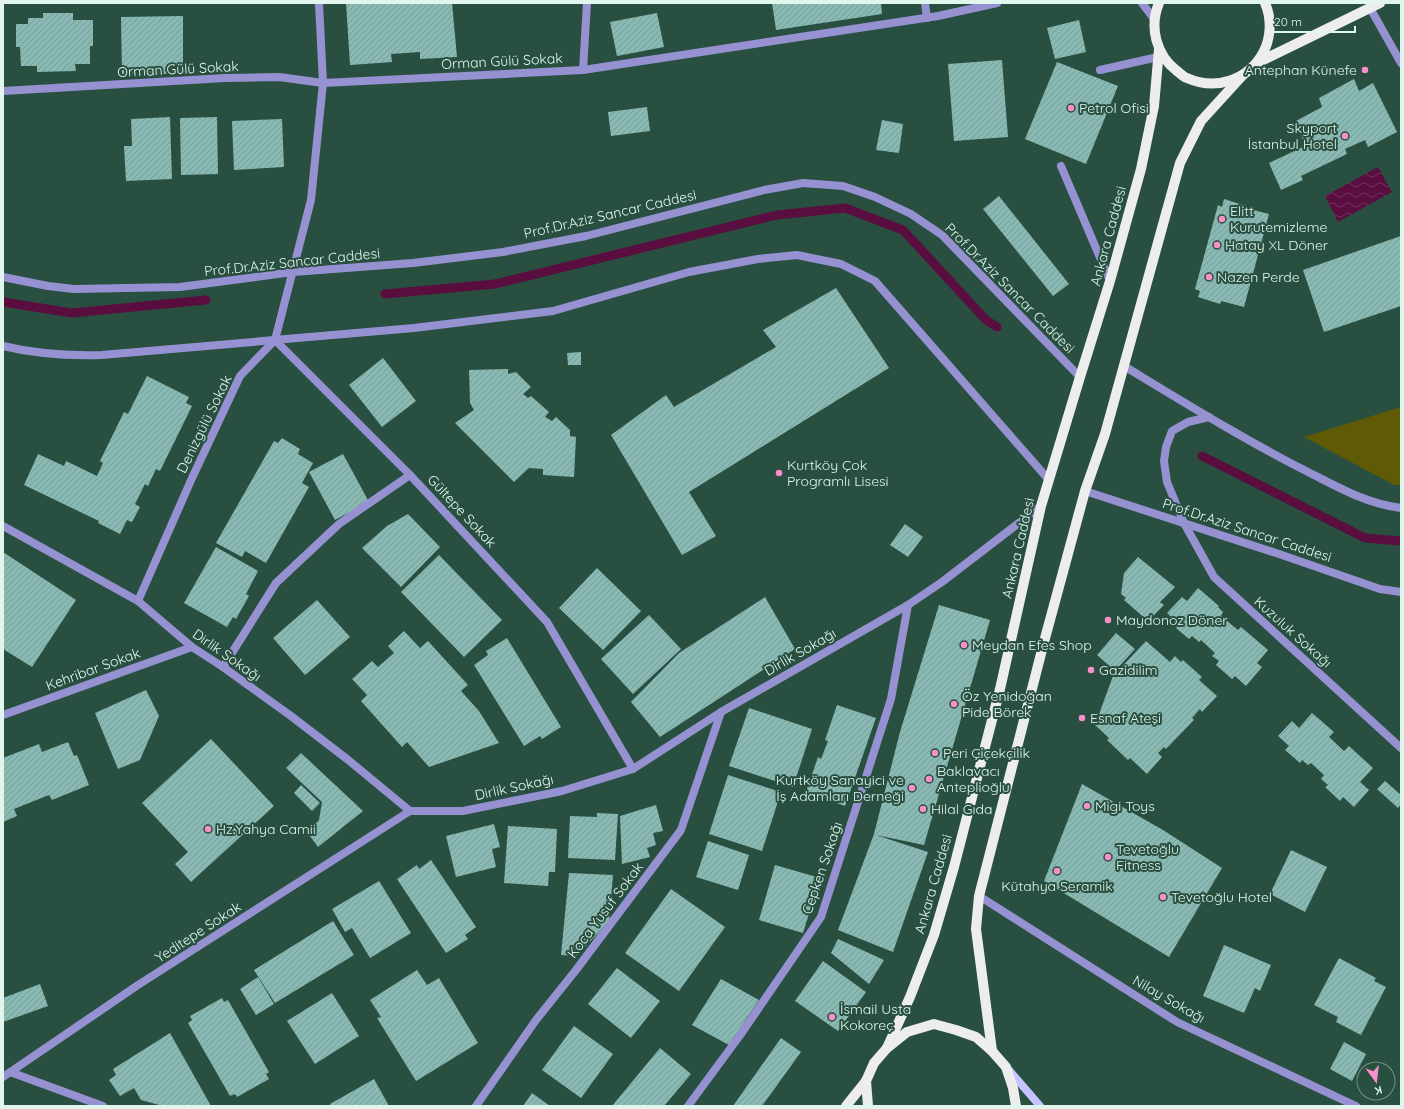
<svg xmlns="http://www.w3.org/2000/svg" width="1404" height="1109" font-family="Quicksand,sans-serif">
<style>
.grass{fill:#5e5a05}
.water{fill:url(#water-waves)}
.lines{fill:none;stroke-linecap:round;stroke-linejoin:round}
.stream{stroke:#5a0e3f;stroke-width:9}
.building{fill:url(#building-hatch)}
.service{stroke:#9692d2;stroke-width:8}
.minor{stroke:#9692d2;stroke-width:8}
.tertiary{stroke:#9692d2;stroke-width:8}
.secondary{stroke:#c5c2ff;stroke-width:8}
.primary{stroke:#ededed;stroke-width:10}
.poi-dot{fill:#f98fca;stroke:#294f41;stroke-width:1.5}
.labels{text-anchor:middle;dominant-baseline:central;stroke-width:4;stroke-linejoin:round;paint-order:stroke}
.street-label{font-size:14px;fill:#e1f6ec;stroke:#294f41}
.poi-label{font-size:14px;fill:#e1f6ec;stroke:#294f41;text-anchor:start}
</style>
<defs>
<pattern id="water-waves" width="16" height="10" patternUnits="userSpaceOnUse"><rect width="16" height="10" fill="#5a0e3f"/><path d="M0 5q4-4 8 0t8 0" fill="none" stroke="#71325b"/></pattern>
<pattern id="building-hatch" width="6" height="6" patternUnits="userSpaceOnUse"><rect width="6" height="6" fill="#89b9b3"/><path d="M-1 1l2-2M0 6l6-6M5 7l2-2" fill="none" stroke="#789d98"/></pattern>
</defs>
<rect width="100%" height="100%" fill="#294f41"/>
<!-- grass -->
<polygon class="grass" points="1401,407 1401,485 1394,485 1304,437"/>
<!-- water -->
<polygon class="water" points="1378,167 1392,192 1338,222 1325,196"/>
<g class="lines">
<!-- stream -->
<g class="stream">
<polyline points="385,294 495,284 777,215 845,208 903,230 986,320 997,327"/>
<polyline points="3,302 72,313 206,300"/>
<polyline points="1202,456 1365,538 1401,541"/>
</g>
</g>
<!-- building -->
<g class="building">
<polygon points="346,3 452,3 457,57 420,59 420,52 391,54 392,62 350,65"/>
<polygon points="772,3 881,3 882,14 776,30"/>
<polygon points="43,13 73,13 73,20 93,20 93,46 90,46 90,64 75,64 76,71 37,72 37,66 21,66 20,47 16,47 16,24 28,24 28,18 43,18"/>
<polygon points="657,13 664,47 617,56 610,22"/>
<polygon points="183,16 183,74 122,74 121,17"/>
<polygon points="1079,20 1086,52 1055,59 1047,28"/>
<polygon points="1002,60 1008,137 954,141 948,64"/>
<polygon points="1057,62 1118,86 1086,164 1025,139"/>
<polygon points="1354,79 1359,91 1373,83 1397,132 1368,147 1365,140 1345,149 1347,154 1301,176 1303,180 1281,190 1269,163 1305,146 1296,121 1322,107 1319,98"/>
<polygon points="647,107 650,131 611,136 608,112"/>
<polygon points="170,117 172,179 126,181 124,146 132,146 131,119"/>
<polygon points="217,117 218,174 181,175 180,118"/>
<polygon points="282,119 284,167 234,170 232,121"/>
<polygon points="882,120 903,124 899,153 876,150"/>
<polygon points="999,196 1069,284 1053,296 983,209"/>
<polygon points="1224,199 1246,206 1246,208 1269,214 1244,307 1221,301 1220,304 1198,297 1200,291 1195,289 1218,205 1222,207"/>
<polygon points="1401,236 1401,306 1324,332 1303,270"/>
<polygon points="836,288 889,368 689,492 716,536 682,555 611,435 666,395 674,407 776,347 763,330"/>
<polygon points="581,352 581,365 568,365 567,353"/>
<polygon points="383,358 416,401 382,427 349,385"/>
<polygon points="508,369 508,374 516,372 531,387 523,394 528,398 531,396 549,412 545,417 552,421 556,417 570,430 570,436 576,437 574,477 543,475 543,469 529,468 514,482 455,423 474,410 470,403 469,370"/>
<polygon points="147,376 189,397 186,403 192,406 160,471 156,469 148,486 145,484 135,504 140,507 132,522 127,520 120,534 98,523 99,521 24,485 38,454 64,466 66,461 97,476 103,463 100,461 124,412 128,414"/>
<polygon points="282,438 300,449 298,454 313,463 302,483 309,487 266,563 245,551 242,557 216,543 274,441 278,443"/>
<polygon points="343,454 369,502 335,520 309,472"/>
<polygon points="408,514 440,547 401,587 362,548 387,526"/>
<polygon points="905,524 923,537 908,557 890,545"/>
<polygon points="216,547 258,571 246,594 249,596 236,619 233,617 227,627 184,603"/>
<polygon points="3,552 76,600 32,667 3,649"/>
<polygon points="439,555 502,620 464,657 401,592"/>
<polygon points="1138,557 1175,587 1160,602 1164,605 1148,621 1124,600 1126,598 1121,594 1124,573"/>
<polygon points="597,568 641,611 603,650 559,608"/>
<polygon points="1198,588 1219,606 1218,607 1223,612 1221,616 1238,630 1241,627 1268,650 1257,663 1262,667 1246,686 1235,676 1232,679 1216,665 1219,661 1212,656 1215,653 1201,640 1199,642 1192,636 1189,639 1176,628 1179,624 1167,613 1182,597 1187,601"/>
<polygon points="765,597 795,649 660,737 631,702 679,653"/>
<polygon points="317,600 350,637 305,675 273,638"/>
<polygon points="939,605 990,620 924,845 876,835 928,852 893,952 838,930 874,834 900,732"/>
<polygon points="649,615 681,649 633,694 601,659"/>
<polygon points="404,631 420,648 428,641 468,685 461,691 479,711 499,743 429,767 407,742 402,747 361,701 367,695 352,679 372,661 378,667 394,653 388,646"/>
<polygon points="1116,633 1135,649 1115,671 1097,655"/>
<polygon points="507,638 561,727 542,739 540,736 524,746 474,665 488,655 486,651"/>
<polygon points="1146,641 1170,662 1175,656 1181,662 1183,660 1202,677 1199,680 1217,696 1202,712 1200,709 1192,718 1194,720 1166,749 1164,747 1158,753 1162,757 1147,774 1130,758 1128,760 1107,740 1109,738 1095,725 1113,676"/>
<polygon points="146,690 159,716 140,760 118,769 95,713"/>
<polygon points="837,705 876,718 845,806 806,792 818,757 821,759 828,741 825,740"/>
<polygon points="749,708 812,729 793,787 729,766"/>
<polygon points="1312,713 1334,732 1329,737 1344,751 1349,746 1373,768 1360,782 1369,790 1354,807 1343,797 1340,801 1325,787 1328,785 1321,779 1324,775 1311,763 1308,765 1302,760 1300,763 1285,750 1289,746 1278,736 1292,721 1299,728"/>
<polygon points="211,739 274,806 191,882 175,864 188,852 142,803"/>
<polygon points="68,742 74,756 77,755 89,785 52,800 49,795 14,809 17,816 3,822 3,758 39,744 42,752"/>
<polygon points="301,753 363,811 318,847 307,832 319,820 322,802 286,768"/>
<polygon points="728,775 781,792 762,851 709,834"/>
<polygon points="1385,781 1401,795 1401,804 1398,808 1377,789"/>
<polygon points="1082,784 1163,830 1222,868 1169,957 1044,881"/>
<polygon points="301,785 320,803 312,811 294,793"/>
<polygon points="656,805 663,831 653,833 656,845 647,848 650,857 622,864 620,816"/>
<polygon points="597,813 618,814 615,860 568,858 570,816 597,817"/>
<polygon points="494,824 500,847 492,849 496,867 456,877 446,836"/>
<polygon points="508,826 557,829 555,872 549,872 548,886 504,883"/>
<polygon points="708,841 749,855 738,890 696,877"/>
<polygon points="1291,850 1327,867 1305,912 1270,894"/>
<polygon points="431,860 476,927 465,935 468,939 446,953 397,879 417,865 419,869"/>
<polygon points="775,865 820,878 803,933 759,920"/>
<polygon points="569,873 613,875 609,922 576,956 561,955"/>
<polygon points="379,881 411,933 370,958 352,928 345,932 332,909"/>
<polygon points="671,889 725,927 679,991 625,953"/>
<polygon points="333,921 354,955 275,1003 254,970"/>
<polygon points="838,939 884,960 869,984 831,953"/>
<polygon points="1224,945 1271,965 1260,991 1255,988 1244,1013 1203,996"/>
<polygon points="1339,958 1376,978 1374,981 1386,987 1361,1035 1336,1022 1338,1017 1314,1005"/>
<polygon points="823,961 866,992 838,1031 795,1001"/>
<polygon points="617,968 660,1001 631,1038 588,1004"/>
<polygon points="417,970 427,985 439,978 478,1043 416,1081 377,1018 381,1017 370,1000"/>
<polygon points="258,977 274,1004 256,1015 240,989"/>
<polygon points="721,979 759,1000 729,1045 692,1025"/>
<polygon points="40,984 48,1006 3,1022 3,998"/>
<polygon points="332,993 359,1036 315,1064 287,1021"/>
<polygon points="222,998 224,1002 228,1000 269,1072 266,1074 269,1079 237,1097 235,1094 230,1096 188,1023 192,1020 190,1016"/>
<polygon points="574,1026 613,1054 581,1098 542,1070"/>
<polygon points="170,1033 211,1106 163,1106 141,1100 134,1088 120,1096 109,1080 116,1075 113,1069"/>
<polygon points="781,1038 801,1052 762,1106 733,1106"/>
<polygon points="1344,1042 1366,1054 1352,1081 1330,1069"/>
<polygon points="660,1048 691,1074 664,1106 612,1106"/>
<polygon points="374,1079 389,1106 331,1106 330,1104"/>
<polygon points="532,1093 550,1106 523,1106"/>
</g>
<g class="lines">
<!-- service -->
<g class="service">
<polyline points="583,70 587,3"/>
<polyline points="1100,70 1158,57"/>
<polyline points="1061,166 1110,281"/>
</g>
<!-- minor -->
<g class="minor">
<polyline points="925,3 927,18"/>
<polyline points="1142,3 1155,20"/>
<polyline points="1370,8 1401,63"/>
<polyline points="3,91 225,78 279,77 323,83 583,70 938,16 997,3"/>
<polyline points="275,340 410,475"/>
<path d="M1124,366C1185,403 1245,440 1308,472C1338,487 1367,504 1401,508"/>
<polyline points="1209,417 1188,422 1172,431 1166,447 1164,461 1167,482 1184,523 1214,577 1401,748"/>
<polyline points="1085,491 1279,554 1380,589 1401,592"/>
<polyline points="3,526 138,601 192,647 223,667 291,716 347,759 410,811 463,811 562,791 633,769 721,712 908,605 942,582 1041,506"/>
<polyline points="138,601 192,478 240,376 275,340 311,200 323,83 319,3"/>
<polyline points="223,667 276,583 339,524 410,475 547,622 633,769"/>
<polyline points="3,715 192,647"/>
<polyline points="979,896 1177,1022 1356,1106"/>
<polyline points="10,1072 103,1106"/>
<polyline points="3,1077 138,985 410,811"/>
<polyline points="476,1106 536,1020 576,970 681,830 721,712"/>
<polyline points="688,1106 741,1034 821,917 891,699 908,605"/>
</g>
<!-- tertiary -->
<g class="tertiary">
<polyline points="3,277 48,286 74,289 180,287 293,272 413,263 503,252 586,236 764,190 803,183 843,186 875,197 911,214 942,235 1080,377"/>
<path d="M3,346C36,354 69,356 102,355L414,328L553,311L689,272L758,259L797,255L841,264L875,281L1049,480"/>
</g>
<!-- secondary -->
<polyline class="secondary" points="1008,1069 1040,1106"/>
<!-- primary -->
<g class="primary">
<path d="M1159,3C1149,27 1156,55 1177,71C1180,73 1183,77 1187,78C1216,91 1248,80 1263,53C1271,38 1272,19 1265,3"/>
<polyline points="1257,63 1380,3"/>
<polyline points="887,1048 910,997 934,935 954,867 1000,689 1041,506 1080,377 1110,281 1141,169 1154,106 1159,49"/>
<polyline points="992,1051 976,929 979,896 1044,642 1085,491 1105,434 1180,163 1201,121 1243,75"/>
<polyline points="846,1106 866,1081"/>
<polyline points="868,1106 866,1081 874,1063 887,1048 907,1032 934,1024 956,1030 976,1037 992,1051 1006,1067 1013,1088 1016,1106"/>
</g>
</g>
<!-- markers -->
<g class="poi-dot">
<circle cx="1365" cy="70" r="4"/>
<circle cx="1071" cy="108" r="4"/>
<circle cx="1345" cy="136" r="4"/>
<circle cx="1222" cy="219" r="4"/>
<circle cx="1217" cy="245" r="4"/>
<circle cx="1209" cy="277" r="4"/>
<circle cx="779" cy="473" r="4"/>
<circle cx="1108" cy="620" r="4"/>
<circle cx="964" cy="645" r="4"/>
<circle cx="1091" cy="670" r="4"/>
<circle cx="954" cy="704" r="4"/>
<circle cx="1082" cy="718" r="4"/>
<circle cx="935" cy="753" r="4"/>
<circle cx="929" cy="779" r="4"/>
<circle cx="912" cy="788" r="4"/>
<circle cx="1087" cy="806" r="4"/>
<circle cx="923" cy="809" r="4"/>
<circle cx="208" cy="829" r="4"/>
<circle cx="1108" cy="857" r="4"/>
<circle cx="1057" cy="871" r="4"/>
<circle cx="1163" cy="897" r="4"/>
<circle cx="832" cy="1017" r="4"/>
</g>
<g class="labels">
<!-- street labels -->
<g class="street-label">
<text transform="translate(502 61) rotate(-3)">Orman Gülü Sokak</text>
<text transform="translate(178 69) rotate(-3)">Orman Gülü Sokak</text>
<text transform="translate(610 214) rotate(-13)">Prof.Dr.Aziz Sancar Caddesi</text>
<text transform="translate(1108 236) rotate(-75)">Ankara Caddesi</text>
<text transform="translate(292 262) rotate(-6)">Prof.Dr.Aziz Sancar Caddesi</text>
<text transform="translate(1010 288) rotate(45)">Prof.Dr.Aziz Sancar Caddesi</text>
<text transform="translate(204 424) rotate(-64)">Denizgülü Sokak</text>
<text transform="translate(462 511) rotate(47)">Gültepe Sokak</text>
<text transform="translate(1247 530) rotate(18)">Prof.Dr.Aziz Sancar Caddesi</text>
<text transform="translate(1018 548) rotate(-77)">Ankara Caddesi</text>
<text transform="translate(1293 632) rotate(42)">Kuzuluk Sokağı</text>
<text transform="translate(800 652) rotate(-30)">Dirlik Sokağı</text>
<text transform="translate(227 655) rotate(35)">Dirlik Sokağı</text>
<text transform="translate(93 669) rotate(-20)">Kehribar Sokak</text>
<text transform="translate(514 787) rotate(-12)">Dirlik Sokağı</text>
<text transform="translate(822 868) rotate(-71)">Cepken Sokağı</text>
<text transform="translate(933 884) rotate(-74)">Ankara Caddesi</text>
<text transform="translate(605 910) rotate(-53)">Koca Yusuf Sokak</text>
<text transform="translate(198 932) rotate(-33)">Yeditepe Sokak</text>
<text transform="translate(1169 999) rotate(30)">Nilay Sokağı</text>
</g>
<!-- poi labels -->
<g class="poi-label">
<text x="1357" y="70" text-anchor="end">Antephan Künefe</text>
<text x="1079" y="108">Petrol Ofisi</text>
<text x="1337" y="128" text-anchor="end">Skyport<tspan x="1337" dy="16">İstanbul Hotel</tspan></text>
<text x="1230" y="211">Elitt<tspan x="1230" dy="16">Kurutemizleme</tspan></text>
<text x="1225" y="245">Hatay XL Döner</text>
<text x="1217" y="277">Nazen Perde</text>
<text x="787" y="465">Kurtköy Çok<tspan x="787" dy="16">Programlı Lisesi</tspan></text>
<text x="1116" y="620">Maydonoz Döner</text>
<text x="972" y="645">Meydan Efes Shop</text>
<text x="1099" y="670">Gazidilim</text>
<text x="962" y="696">Öz Yenidoğan<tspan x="962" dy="16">Pide Börek</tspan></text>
<text x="1090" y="718">Esnaf Ateşi</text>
<text x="943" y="753">Peri Çiçekçilik</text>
<text x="937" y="771">Baklavacı<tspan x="937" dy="16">Anteplioğlu</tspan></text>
<text x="904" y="780" text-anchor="end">Kurtköy Sanayici ve<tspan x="904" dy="16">İş Adamları Derneği</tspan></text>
<text x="1095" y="806">Migi Toys</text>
<text x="931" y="809">Hilal Gıda</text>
<text x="216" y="829">Hz.Yahya Camii</text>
<text x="1116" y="849">Tevetoğlu<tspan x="1116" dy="16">Fitness</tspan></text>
<text x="1057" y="886" text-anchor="middle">Kütahya Seramik</text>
<text x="1171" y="897">Tevetoğlu Hotel</text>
<text x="840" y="1009">İsmail Usta<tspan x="840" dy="16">Kokoreç</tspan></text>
</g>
</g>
<!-- border -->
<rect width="1404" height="1109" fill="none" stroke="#e1f6ec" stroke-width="8"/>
<!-- north arrow -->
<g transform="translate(1376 1081) rotate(165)"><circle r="19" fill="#294f41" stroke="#739285"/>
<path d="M0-3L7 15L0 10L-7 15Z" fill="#f98fca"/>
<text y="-6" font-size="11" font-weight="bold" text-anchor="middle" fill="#e1f6ec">K</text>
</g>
<!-- scale -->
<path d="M1268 26v6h87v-6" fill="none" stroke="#e1f6ec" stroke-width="2"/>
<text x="1274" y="26" font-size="12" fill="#e1f6ec" stroke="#294f41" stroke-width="3" paint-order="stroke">20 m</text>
</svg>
